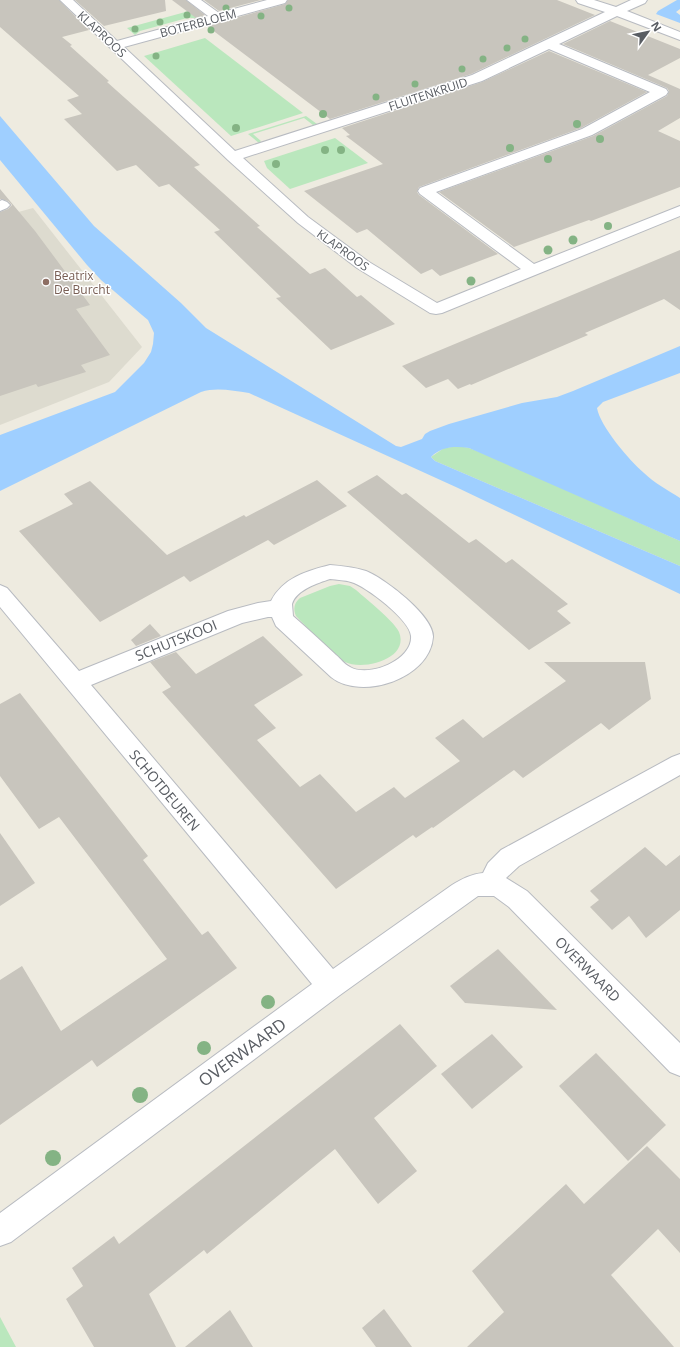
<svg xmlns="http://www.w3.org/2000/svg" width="680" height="1347" font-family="'Open Sans',sans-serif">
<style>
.education{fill:#dddbcf}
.green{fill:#bae7bd}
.water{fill:#9fcfff}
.building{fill:#c8c5bd}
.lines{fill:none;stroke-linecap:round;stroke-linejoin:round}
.minor-casing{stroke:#b8bbc1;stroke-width:2}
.minor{fill:#fff;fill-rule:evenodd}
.tree{fill:#84b384}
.education-dot{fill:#8d6e63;stroke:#fff;stroke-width:1.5}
.labels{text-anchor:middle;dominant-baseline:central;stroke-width:3;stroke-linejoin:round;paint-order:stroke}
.far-street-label{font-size:12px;fill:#595d63;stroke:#fff}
.far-education-label{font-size:12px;fill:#785e54;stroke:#fff;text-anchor:start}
.street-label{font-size:14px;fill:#595d63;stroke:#fff}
.near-street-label{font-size:17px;fill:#595d63;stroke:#fff}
</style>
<rect width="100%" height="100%" fill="#eeebe0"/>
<!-- education -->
<polygon class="education" points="33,208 142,347 109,382 0,425 0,217"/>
<!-- green -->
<g class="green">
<polygon points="189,11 198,18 187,18 140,31 135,35 127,28"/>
<polygon points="205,38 303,113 231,136 144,56"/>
<polygon points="306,116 317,124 313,125 304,118 253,134 261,141 259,143 248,134"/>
<polygon points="335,138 368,163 290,189 267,168 264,161"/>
<polygon points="459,446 469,448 493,457 680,541 680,566 435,461 431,457 444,448"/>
<path d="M339,584L350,586L356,590C366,599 394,621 399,632C410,659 363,671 345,662C331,655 308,628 296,616C293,609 294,603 300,598L330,586Z"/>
<polygon points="0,1317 16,1347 0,1347"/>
</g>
<!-- water -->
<g class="water">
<polygon points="677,0 680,0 680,9 676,12 680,15 680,23 656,14 658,11"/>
<path d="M0,116L94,226L181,303L206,328L396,446L401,447L422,439L425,434L430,431L449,424L522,403L557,397L573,391L680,346V373L603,402L597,408C600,426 629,460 644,473C654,483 668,490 680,498V541L469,448C455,446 442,446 431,457L435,461L680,566V594L458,488L249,393C233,391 217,387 201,392L0,491V435L115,392L144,363L151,352L153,344L154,333L148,320L142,315L101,280L87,265L0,160Z"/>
</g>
<!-- building -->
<g class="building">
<polygon points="0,0 59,0 89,30 62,37 72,45 70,46 109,81 107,82 200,165 194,167 260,226 257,227 310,274 325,268 357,297 361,295 395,324 331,350 276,298 281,297 214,232 220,230 169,184 159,187 136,165 117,171 64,119 82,114 67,100 79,96 0,27"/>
<polygon points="75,0 165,0 166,11 104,26"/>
<polygon points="172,0 186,0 205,15 196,18"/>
<polygon points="204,0 261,0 219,11"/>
<polygon points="288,0 557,0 595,15 471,74 330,119 207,26 285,4"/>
<polygon points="610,21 680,49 680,58 648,75 680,89 680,118 658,131 680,141 680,187 591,221 589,220 514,247 439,192 593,136 667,96 669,91 667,88 563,44"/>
<polygon points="549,51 647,92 581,128 419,187 417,192 419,195 498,254 440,276 432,269 421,274 367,229 357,233 304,191 383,164 346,136 350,135 342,128 482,82"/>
<polygon points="0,189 35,231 90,305 76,309 110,355 81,365 86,372 38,387 36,384 0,396 0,212 8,209 12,205 8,201 0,199"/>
<polygon points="680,250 680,310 664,299 585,333 588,335 471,385 470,384 458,389 448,379 426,388 402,366"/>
<polygon points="377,475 402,495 406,493 469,543 476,539 506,563 512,559 568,604 557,611 571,623 529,650 347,492"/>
<polygon points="317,480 347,506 274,545 268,540 190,582 184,576 100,622 19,531 73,504 64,494 90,481 167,555 244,515 246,517"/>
<polygon points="150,624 161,636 136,646 131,640"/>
<polygon points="263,636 303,675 254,705 276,728 257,740 300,787 320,774 356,812 394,787 405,798 460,761 435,738 463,719 483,738 566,681 544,662 645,662 651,699 609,730 601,723 523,778 514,770 433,828 432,827 416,838 413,835 336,889 162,692 171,687 150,662 176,652 196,674"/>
<polygon points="20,693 148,856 143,860 202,935 208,931 237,968 97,1067 92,1060 0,1125 0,980 22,966 61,1031 167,959 59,817 39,829 0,776 0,704"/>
<polygon points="0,833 35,883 0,906"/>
<polygon points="645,847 666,866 680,855 680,910 646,938 629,916 612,930 590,907 599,900 590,891"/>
<polygon points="498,949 557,1010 465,1003 450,986"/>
<polygon points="400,1024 437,1066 374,1118 417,1171 378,1204 335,1149 207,1254 204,1250 149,1294 176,1347 94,1347 66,1299 83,1286 72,1268 114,1236 119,1244"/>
<polygon points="492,1034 523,1067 472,1109 441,1074"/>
<polygon points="596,1053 666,1125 628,1161 559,1086"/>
<polygon points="647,1146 680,1179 680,1253 658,1229 611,1275 674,1347 467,1347 504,1312 472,1271 566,1184 584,1204"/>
<polygon points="384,1309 412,1347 376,1347 362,1328"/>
<polygon points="230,1310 253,1347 185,1347"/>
</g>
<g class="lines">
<defs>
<g id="minor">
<path d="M60,0H73L117,41L208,16L187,0H201L219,13L267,0H287L285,3L124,47L235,151L472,75L605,12L578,3L576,0H594L616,7L631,0H647L645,3L627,11L680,32V40L617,16L559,44L666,89L668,92L666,95L592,135L436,192L534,264L680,206V216L442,313L436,314L430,313L357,268L298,223L228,160ZM549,49L650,92L582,129L420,188L418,191L420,194L521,269L437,303L369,262L308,217L243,158L482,81Z"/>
<polygon points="2,200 7,202 10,205 7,208 0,211 0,201"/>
<path d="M330,565C342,566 354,567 366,571C384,578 434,616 433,637C430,679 361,701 331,677L276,626L272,617H268L242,623L91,685L333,969L452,885C462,879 471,874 483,873L488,863L501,850L672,757L680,754V775L519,866L506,878L527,891L680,1043V1076L670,1072L509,907L494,896H478L340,995L11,1242L0,1246V1213L312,984L0,607V585L7,588L79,671L228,611L258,603L271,601C283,578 306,571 330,565ZM330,579C337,580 345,580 351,582C366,586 410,620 411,636C413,660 369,678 350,667C344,664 341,659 336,655C322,642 308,629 293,616L292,604C296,590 318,583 330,579Z"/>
</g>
</defs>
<!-- minor casing -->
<use href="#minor" class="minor-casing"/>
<!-- minor -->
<use href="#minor" class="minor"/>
</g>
<!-- trees -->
<g class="tree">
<circle cx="226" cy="8" r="3.5"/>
<circle cx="289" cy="8" r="3.5"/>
<circle cx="187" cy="15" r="3.5"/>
<circle cx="261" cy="16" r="3.5"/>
<circle cx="160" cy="22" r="3.5"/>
<circle cx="135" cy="29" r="3.5"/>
<circle cx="211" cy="30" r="3.5"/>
<circle cx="525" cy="39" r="3.5"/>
<circle cx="507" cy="48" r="3.5"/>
<circle cx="156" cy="56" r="3.5"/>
<circle cx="483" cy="59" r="3.5"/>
<circle cx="462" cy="69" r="3.5"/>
<circle cx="415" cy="84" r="3.5"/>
<circle cx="376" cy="97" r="3.5"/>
<circle cx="323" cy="114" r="4"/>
<circle cx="577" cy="124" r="4"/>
<circle cx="236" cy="128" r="4"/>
<circle cx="600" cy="139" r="4"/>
<circle cx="510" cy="148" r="4"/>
<circle cx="325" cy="150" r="4"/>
<circle cx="341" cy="150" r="4"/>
<circle cx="548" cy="159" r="4"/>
<circle cx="276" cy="164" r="4"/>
<circle cx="608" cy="226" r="4"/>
<circle cx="573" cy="240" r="4.5"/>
<circle cx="548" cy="250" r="4.5"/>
<circle cx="471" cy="281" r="4.5"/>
<circle cx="268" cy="1002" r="7"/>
<circle cx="204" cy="1048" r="7"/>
<circle cx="140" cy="1095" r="8"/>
<circle cx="53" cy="1158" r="8"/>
</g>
<!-- markers -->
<circle class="education-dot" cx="46" cy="282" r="4"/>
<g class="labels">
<!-- far-street labels -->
<g class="far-street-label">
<text transform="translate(198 23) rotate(-15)">BOTERBLOEM</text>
<text transform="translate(102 34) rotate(43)">KLAPROOS</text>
<text transform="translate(428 94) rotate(-18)">FLUITENKRUID</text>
<text transform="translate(343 250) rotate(36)">KLAPROOS</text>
</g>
<!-- far-education labels -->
<g class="far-education-label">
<text x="54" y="275">Beatrix<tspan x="54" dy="14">De Burcht</tspan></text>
</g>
<!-- street labels -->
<g class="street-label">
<text transform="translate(176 640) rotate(-22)">SCHUTSKOOI</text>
<text transform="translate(165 790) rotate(50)">SCHOTDEUREN</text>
<text transform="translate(588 969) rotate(45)">OVERWAARD</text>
</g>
<!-- near-street labels -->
<g class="near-street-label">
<text transform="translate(242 1052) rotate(-36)">OVERWAARD</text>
</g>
</g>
<!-- north arrow -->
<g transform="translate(648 32) rotate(57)" stroke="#ffffff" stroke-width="3" paint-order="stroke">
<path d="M0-3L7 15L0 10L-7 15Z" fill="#595d63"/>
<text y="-6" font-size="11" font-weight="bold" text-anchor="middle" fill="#595d63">N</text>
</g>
</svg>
